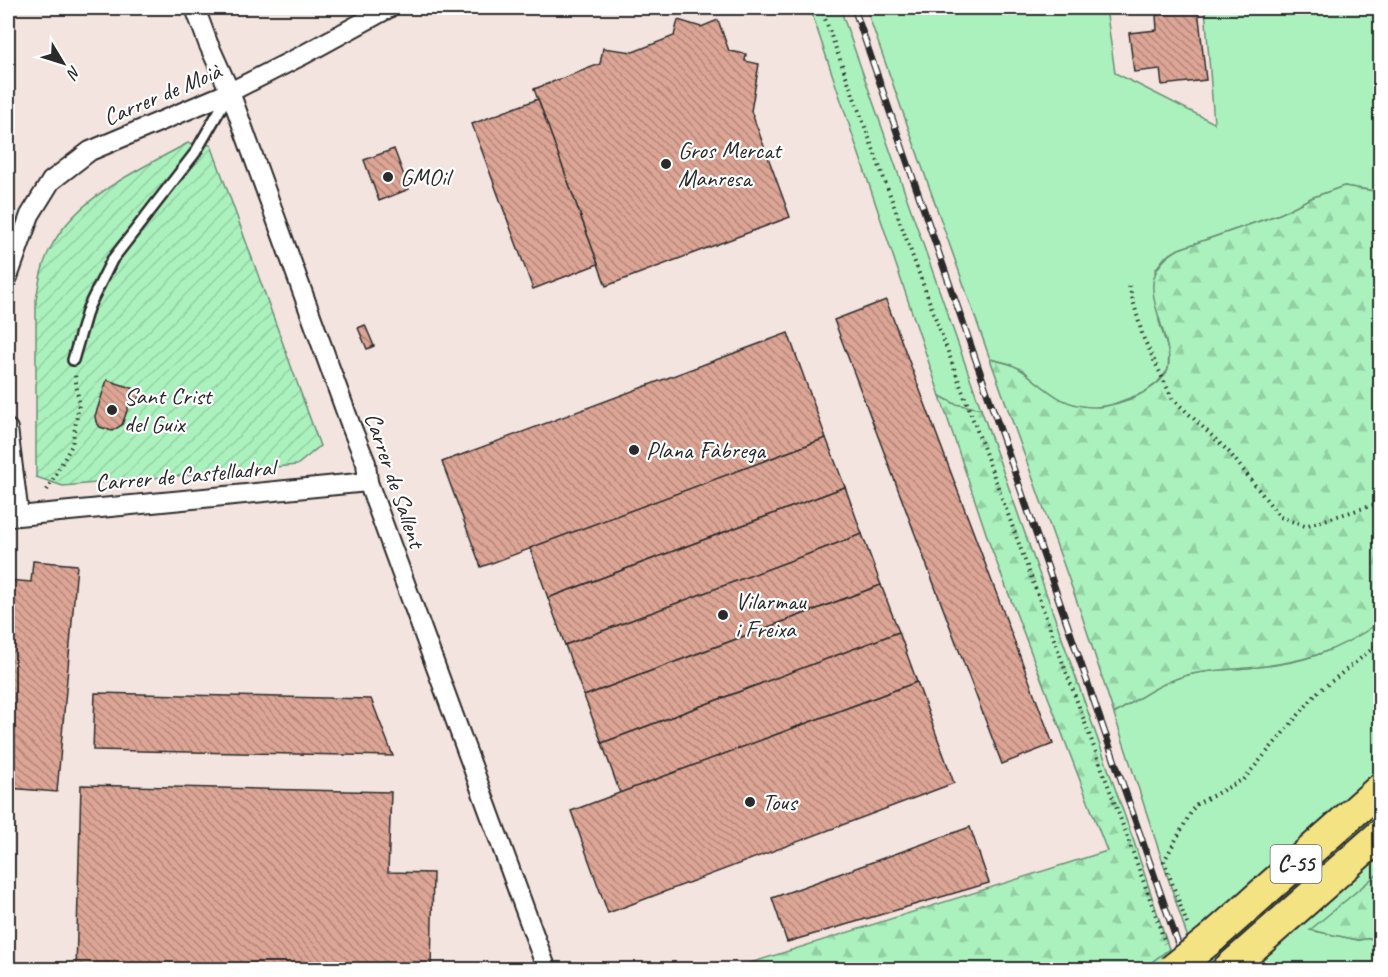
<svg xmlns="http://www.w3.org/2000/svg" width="1388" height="977" font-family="Caveat,sans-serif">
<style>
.grass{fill:#aaf1bd;stroke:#6a8e74;stroke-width:1.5}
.forest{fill:url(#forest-firs);stroke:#6a8e74;stroke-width:1.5}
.garden{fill:url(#garden-furrows);stroke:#6a8e74;stroke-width:1.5}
.building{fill:url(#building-back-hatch);stroke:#2b2b2b;stroke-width:1.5}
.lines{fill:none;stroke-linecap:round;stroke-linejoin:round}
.service-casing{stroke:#2b2b2b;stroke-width:14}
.minor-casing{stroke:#2b2b2b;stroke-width:22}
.trunk-casing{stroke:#2b2b2b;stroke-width:34}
.path{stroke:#2b2b2b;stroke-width:4;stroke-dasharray:1.5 4.5;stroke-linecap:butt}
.service{stroke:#fff;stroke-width:9}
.minor{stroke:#fff;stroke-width:18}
.trunk{stroke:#f4e382;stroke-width:30}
.rail-casing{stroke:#2b2b2b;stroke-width:7}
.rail{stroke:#fff;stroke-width:4.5;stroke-dasharray:14;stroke-linecap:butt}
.trunk-bridge-casing{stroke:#2b2b2b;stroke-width:34;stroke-linecap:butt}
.trunk-bridge{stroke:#f4e382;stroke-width:30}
.poi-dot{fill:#2b2b2b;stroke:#fff;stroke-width:2}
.labels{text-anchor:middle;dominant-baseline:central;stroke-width:4.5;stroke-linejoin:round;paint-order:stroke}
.shield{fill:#fff;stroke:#6b6b6b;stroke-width:1.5}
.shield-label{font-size:22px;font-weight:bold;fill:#2b2b2b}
.street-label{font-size:24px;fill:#2b2b2b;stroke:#fff}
.poi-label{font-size:24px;fill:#2b2b2b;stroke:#fff;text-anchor:start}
</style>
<defs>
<pattern id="forest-firs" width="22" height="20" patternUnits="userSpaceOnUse" patternTransform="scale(1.5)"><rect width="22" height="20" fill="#aaf1bd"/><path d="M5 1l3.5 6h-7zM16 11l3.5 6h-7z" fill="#92cfa3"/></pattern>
<pattern id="garden-furrows" width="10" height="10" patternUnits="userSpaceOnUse" patternTransform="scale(1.5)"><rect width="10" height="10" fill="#aaf1bd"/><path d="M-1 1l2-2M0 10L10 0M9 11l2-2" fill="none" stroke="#92cfa3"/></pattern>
<pattern id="building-back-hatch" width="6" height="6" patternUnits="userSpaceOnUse" patternTransform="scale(1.5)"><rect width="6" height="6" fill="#dca595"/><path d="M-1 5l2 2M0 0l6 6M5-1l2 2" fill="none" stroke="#b3877a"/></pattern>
</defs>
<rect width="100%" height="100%" fill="#f4e4df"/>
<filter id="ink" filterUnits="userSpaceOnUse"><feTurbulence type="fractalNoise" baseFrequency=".0167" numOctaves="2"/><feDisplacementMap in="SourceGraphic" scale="12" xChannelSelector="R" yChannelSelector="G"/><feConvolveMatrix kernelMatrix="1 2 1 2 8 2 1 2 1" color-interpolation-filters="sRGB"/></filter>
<g filter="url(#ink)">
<!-- grass -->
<g class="grass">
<polygon points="810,8 840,8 981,409 955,404 940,396"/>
<polygon points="866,8 1106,8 1115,73 1214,123 1205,8 1380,8 1380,192 1344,186 1311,198 1280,214 1179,249 1165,257 1155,270 1159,321 1169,353 1168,370 1157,383 1143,393 1111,405 1093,408 1076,405 1060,400 1046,391 1023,370 1007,363 990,359"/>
<path d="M1380,622V872L1311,930L1358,940L1380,937V969H1198L1114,714C1138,699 1163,680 1192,674C1218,668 1247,669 1275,665C1315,660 1347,644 1380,622Z"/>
<polygon points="1169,949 1176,969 1141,970"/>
</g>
<!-- forest -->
<g class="forest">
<path d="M1344,186L1380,192V622C1335,653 1301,663 1247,668C1227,670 1206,670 1187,675C1160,683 1137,699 1114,714L1081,613L990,359C1002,362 1014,364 1024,372C1047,389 1061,406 1092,407C1107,408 1123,402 1137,396C1147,391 1164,381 1168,369C1171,361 1168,350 1166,342C1157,305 1136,273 1179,249L1280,214L1311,198Z"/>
<polygon points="940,396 955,404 981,409 1134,842 1169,949 1141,970 731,969 1107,851 990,545"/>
<polygon points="1380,872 1380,937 1358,940 1310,930"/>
</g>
<!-- garden -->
<path class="garden" d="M188,143L211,145L320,446L297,465L63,486L36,477V300C39,283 41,267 49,251C76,196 137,171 188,143Z"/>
<!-- building -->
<g class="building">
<polygon points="1198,9 1206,80 1162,85 1160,69 1134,72 1129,33 1157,30 1156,15"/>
<polygon points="678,20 701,27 718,20 729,51 746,54 745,61 759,64 751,111 790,217 606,286 534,89 600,64 603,48 633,52 674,36"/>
<polygon points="538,99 598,264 533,289 472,124"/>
<polygon points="394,149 409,189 379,201 364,160"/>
<polygon points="886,300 1053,744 1002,764 834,320"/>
<polygon points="365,325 374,346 367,349 358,328"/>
<polygon points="788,333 826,438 481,567 442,462"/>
<polygon points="107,380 141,391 136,404 130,402 122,425 112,431 100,427 96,422 95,416"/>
<polygon points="826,438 845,487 548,598 530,548"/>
<polygon points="845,487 862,534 565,645 548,598"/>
<polygon points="862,534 881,585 584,696 565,645"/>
<polygon points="33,561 77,565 57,792 8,788 8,580 31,582"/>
<polygon points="881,585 899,632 602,743 584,696"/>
<polygon points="899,632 917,682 620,793 602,743"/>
<polygon points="917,682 954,783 608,913 571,811"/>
<polygon points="95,693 371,699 393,756 93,750"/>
<polygon points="81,785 391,792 388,872 433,873 431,970 76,970"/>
<polygon points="970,827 989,883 787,942 772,898"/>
</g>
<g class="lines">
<defs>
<polyline id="service" points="73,360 88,308 112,260 195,153 229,94"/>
<g id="minor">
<polyline points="195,8 208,43 230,92 351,426 366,463 368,482 547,970"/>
<polyline points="8,277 30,215 51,181 90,151 230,92 301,56 389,8"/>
<polyline points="8,429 19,515"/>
<polyline points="8,517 368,482"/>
</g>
<g id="trunk">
<polyline points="1212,938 1380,789"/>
<polyline points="1227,970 1380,835"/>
</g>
</defs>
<!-- service casing -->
<use href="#service" class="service-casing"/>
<!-- minor casing -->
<use href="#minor" class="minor-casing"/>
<!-- trunk casing -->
<use href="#trunk" class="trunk-casing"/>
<!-- path -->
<g class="path">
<polyline points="821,8 1153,907 1165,943"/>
<polyline points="1129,286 1143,337 1172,398 1229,452 1280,517 1305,526 1380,503"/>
<polyline points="47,490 72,445 79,404 75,375"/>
<polyline points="1187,924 1164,861 1195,805 1244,779 1318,692 1380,643"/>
<polyline points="1374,970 1380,963"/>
</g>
<!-- service -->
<use href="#service" class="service"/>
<!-- minor -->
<use href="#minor" class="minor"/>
<!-- trunk -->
<use href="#trunk" class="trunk"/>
<defs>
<polyline id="rail" points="854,8 1187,970"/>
</defs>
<!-- rail casing -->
<use href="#rail" class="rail-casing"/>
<!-- rail -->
<use href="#rail" class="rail"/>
<defs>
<polyline id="trunk-bridge" points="1172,970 1212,938"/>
</defs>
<!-- trunk-bridge casing -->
<use href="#trunk-bridge" class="trunk-bridge-casing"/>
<!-- trunk-bridge -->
<use href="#trunk-bridge" class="trunk-bridge"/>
</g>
</g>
<!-- markers -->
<g class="poi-dot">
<circle cx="666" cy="164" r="6"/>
<circle cx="388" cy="177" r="6"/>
<circle cx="112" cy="410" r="6"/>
<circle cx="634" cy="450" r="6"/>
<circle cx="723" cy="615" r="6"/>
<circle cx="750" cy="802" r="6"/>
</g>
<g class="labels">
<!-- shield labels -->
<rect class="shield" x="1270.5" y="845" width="51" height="38" rx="4.5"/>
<g class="shield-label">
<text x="1296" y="864">C-55</text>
</g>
<!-- street labels -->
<g class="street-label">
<text transform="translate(162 94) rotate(-23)">Carrer de Moià</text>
<text transform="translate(185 475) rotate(-5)">Carrer de Castelladral</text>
<text transform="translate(395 480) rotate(71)">Carrer de Sallent</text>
</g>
<!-- poi labels -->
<g class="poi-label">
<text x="678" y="150">Gros Mercat<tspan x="678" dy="28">Manresa</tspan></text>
<text x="400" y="177">GMOil</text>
<text x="124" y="396">Sant Crist<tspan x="124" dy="28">del Guix</tspan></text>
<text x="646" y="450">Plana Fàbrega</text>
<text x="735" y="601">Vilarmau<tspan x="735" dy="28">i Freixa</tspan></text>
<text x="762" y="802">Tous</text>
</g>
</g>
<!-- margin -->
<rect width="1388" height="977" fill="none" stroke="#fff" stroke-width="30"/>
<rect x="15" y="15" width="1358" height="947" fill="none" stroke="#2b2b2b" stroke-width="2" filter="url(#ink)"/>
<!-- north arrow -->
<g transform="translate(63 63) rotate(128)" stroke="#ffffff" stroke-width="4.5" paint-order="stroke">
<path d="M0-4.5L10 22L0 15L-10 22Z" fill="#2b2b2b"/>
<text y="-9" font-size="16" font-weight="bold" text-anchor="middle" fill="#2b2b2b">N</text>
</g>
</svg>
